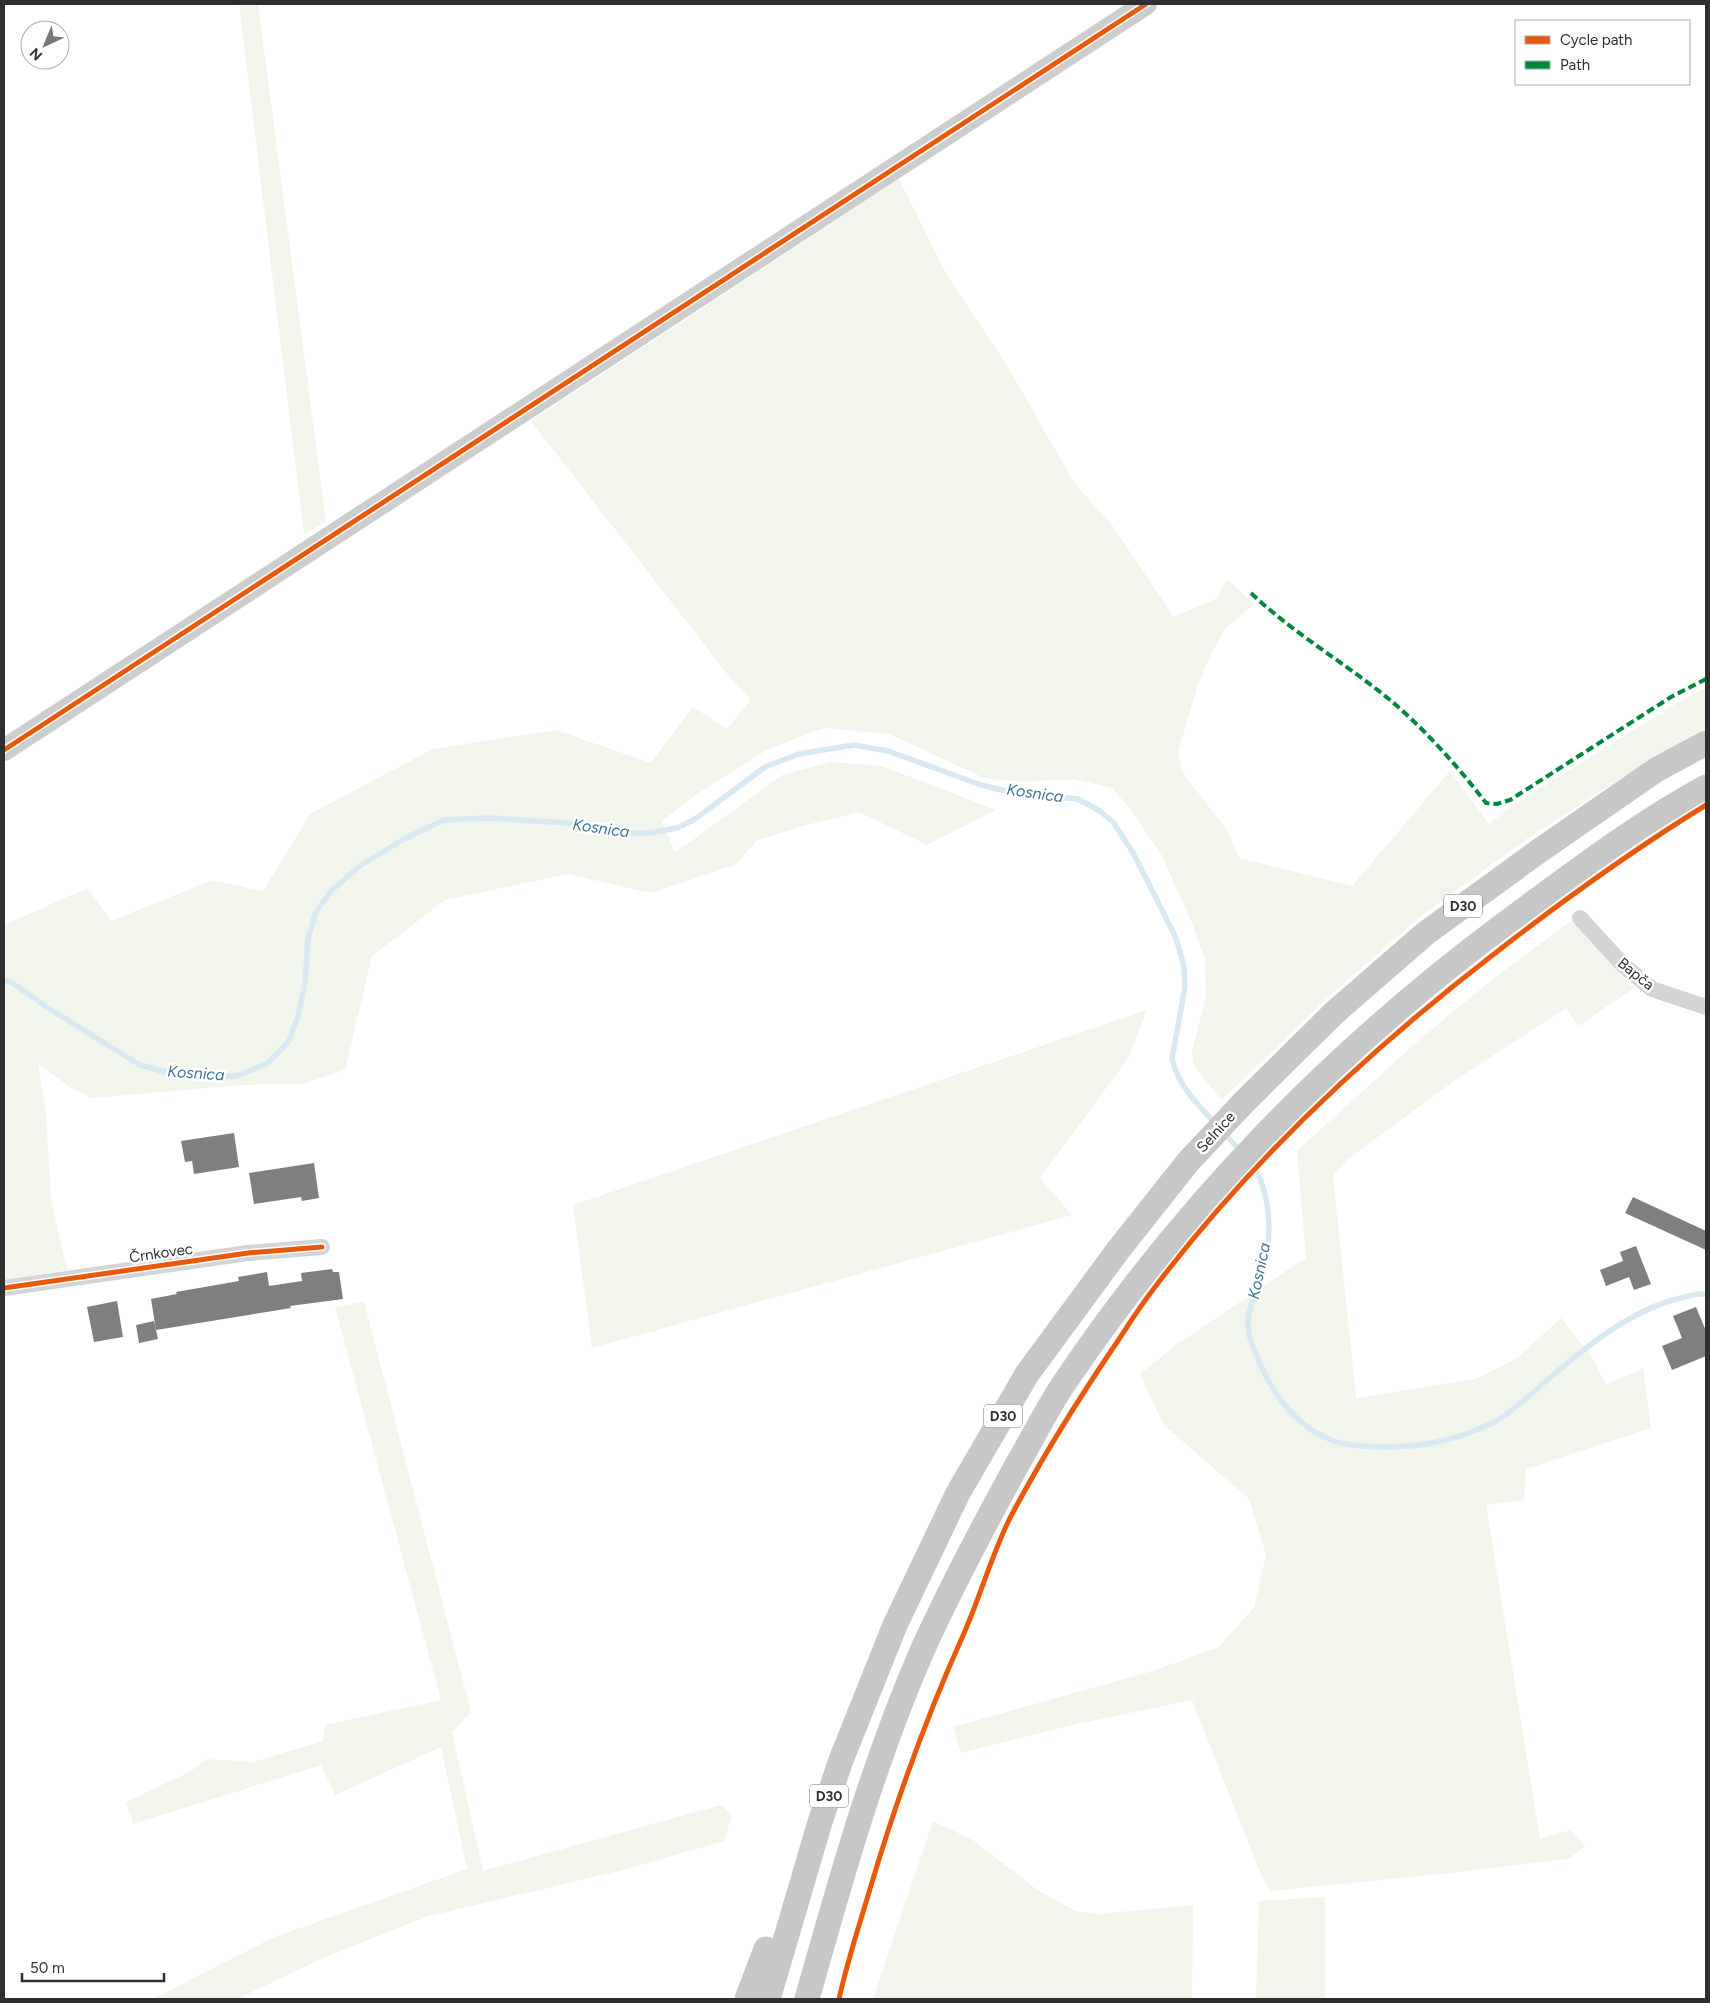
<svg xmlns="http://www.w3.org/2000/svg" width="1710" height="2003" font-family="Figtree,sans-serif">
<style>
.green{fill:#f1f5ec}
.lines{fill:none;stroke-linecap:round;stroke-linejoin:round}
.stream{stroke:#d9e9f2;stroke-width:5.5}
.building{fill:#7f7f7f}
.minor{stroke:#d4d4d4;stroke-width:16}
.secondary{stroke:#cdcdcd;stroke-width:22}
.primary{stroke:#c7c7c7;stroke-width:25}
.quiet{stroke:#00873e;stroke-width:4;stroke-dasharray:8 4;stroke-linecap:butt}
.cycleway-casing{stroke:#fff;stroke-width:8}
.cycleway{stroke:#e8590c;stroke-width:5}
.labels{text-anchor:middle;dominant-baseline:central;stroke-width:5;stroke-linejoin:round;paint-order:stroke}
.shield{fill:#fff;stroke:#6d6d6d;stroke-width:1}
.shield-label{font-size:14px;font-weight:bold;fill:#2f2f2f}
.street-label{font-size:15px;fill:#2f2f2f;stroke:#fff}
.water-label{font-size:16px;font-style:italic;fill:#3c7492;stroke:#fff}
</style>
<rect width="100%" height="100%" fill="#fff"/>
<!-- green -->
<g class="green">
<polygon points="239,4 258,4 326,522 304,534"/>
<polygon points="899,179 945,272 1008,367 1075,484 1112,525 1174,617 1216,599 1227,579 1254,604 1225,629 1210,656 1198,684 1178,752 1183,773 1229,833 1239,858 1352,886 1450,771 1489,824 1512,806 1677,703 1706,688 1706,728 1650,760 1532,835 1417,919 1326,999 1222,1100 1202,1077 1193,1062 1192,1050 1206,997 1205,960 1192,923 1161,854 1131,810 1112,788 1073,779 1023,782 984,778 889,734 824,728 768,749 697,794 662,821 675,853 782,775 831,762 882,766 996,810 927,845 859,812 802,826 756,841 737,864 651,893 568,874 445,900 372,956 345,1070 301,1084 243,1085 91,1098 70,1087 38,1064 46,1113 51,1200 67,1270 4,1280 4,925 88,888 111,921 212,880 263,891 310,814 433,749 556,730 651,763 693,707 727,729 751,699 731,679 531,421"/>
<polygon points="1571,921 1634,988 1578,1026 1566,1008 1457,1079 1349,1158 1333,1175 1356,1398 1476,1379 1516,1359 1561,1318 1592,1357 1606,1385 1643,1368 1651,1428 1526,1469 1524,1500 1486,1505 1540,1839 1570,1830 1586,1846 1568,1859 1431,1875 1270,1891 1258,1867 1192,1700 1077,1724 961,1753 953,1727 1153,1671 1219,1647 1254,1607 1266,1555 1249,1499 1163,1424 1140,1374 1176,1345 1296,1264 1306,1260 1297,1151 1419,1040 1494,978"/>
<polygon points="1147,1010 1129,1057 1040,1178 1072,1215 592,1348 573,1205"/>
<polygon points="364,1302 471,1712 452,1732 483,1871 721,1805 732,1815 724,1841 623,1870 425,1917 321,1959 237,1999 157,1999 157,1997 272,1938 467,1869 441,1747 335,1795 321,1765 133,1824 126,1802 191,1771 206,1759 254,1762 323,1741 325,1725 441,1700 335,1307"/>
<polygon points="933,1821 973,1840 1036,1889 1075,1911 1098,1914 1193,1905 1192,1999 873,1999"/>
<polygon points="1325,1897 1325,1999 1256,1999 1259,1901"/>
</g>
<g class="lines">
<!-- stream -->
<g class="stream">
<path d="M4,981L11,982L48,1008L140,1065L173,1074L209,1077L236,1076L267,1064L289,1041L298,1016L305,983L308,939L315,914L331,891L360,866L404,839L444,820L490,818L566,823L614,833H650L677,828L695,819L765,767L799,754L854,745L888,751L981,785L1010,792L1078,799L1100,811L1113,822L1132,851L1152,890L1176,938L1184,966L1185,987L1172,1059C1178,1085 1197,1104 1215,1123"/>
<polyline points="1223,1132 1242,1153"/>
<path d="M1250,1161C1271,1189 1273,1237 1263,1270C1258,1287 1249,1304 1248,1321C1247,1337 1256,1354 1262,1368C1277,1400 1300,1429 1334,1441C1352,1447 1372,1447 1391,1447C1426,1446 1464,1438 1496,1421C1517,1409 1534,1391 1552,1376C1587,1346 1628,1313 1673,1300C1683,1297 1695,1293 1706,1294"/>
</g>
</g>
<!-- building -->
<g class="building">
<polygon points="234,1133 239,1167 194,1174 192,1161 185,1162 181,1141"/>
<polygon points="314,1163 319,1198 302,1201 301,1197 254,1204 249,1173"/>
<polygon points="1633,1197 1706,1231 1706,1250 1625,1213"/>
<polygon points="1636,1246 1651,1284 1634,1290 1629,1277 1606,1286 1600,1270 1623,1261 1620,1252"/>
<polygon points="332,1269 333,1272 339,1272 343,1299 290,1306 291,1308 156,1330 151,1299 177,1294 176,1292 239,1281 238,1277 267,1272 269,1286 302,1281 301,1273"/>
<polygon points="117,1301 123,1337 94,1342 87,1307"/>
<polygon points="1696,1307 1706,1331 1706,1356 1672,1370 1662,1346 1682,1338 1673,1316"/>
<polygon points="154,1321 158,1339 139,1343 136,1325"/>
</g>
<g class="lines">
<!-- minor -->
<g class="minor">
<polyline points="1580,918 1624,966 1652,989 1706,1007"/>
<polyline points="4,1288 248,1253 322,1247"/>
</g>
<!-- secondary -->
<polyline class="secondary" points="4,750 1146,4"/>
<!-- primary -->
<g class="primary">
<polyline points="747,1999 766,1949"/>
<polyline points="768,1999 820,1822 841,1760 895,1625 958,1493 1027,1374 1119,1249 1188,1162 1244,1102 1334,1013 1426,933 1539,851 1656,770 1706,743"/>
<path d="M807,1999C840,1882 873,1763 922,1651C951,1587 984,1525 1018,1463C1034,1436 1047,1408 1065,1382C1184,1205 1335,1050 1506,923C1571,875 1636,825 1706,787"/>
</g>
<!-- quiet -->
<path class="quiet" d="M1251,593C1292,632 1340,660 1384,695C1422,726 1456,764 1486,803L1497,804L1510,800L1671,697L1706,679"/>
<defs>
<g id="cycleway">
<polyline points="4,750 1146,4"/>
<polyline points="4,1288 248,1253 322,1247"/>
<path d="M839,1999C847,1962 859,1926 870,1889C896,1801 927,1715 965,1631C981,1594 992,1554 1010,1518C1041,1459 1076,1403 1113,1348C1126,1329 1138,1309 1152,1291C1248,1163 1367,1052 1494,954C1562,901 1633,850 1706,805"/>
</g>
</defs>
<!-- cycleway casing -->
<use href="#cycleway" class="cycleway-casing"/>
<!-- cycleway -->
<use href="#cycleway" class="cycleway"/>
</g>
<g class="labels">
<!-- shield labels -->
<g class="shield">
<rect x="1444" y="894.5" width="38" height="23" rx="4"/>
<rect x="984" y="1404.5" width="38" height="23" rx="4"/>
<rect x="810" y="1784.5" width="38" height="23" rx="4"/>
</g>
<g class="shield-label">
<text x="1463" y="906">D30</text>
<text x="1003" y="1416">D30</text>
<text x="829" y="1796">D30</text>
</g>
<!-- street labels -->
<g class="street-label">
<text transform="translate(1636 974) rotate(39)">Bapča</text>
<text transform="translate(1216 1132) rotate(-48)">Selnice</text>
<text transform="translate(161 1253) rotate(-8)">Črnkovec</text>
</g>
<!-- water labels -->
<g class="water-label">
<text transform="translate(1035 793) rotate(8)">Kosnica</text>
<text transform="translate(601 828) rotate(8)">Kosnica</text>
<text transform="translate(196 1073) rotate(4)">Kosnica</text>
<text transform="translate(1259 1271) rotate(-78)">Kosnica</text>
</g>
</g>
<!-- border -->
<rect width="1710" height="2003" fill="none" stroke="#2f2f2f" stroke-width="10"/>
<!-- legend -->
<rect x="1515" y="20" width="175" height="65" fill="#ffffff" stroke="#acacac"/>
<rect x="1525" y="36" width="25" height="8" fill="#e8590c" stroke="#acacac"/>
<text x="1560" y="45" font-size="15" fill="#2f2f2f">Cycle path</text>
<rect x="1525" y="61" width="25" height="8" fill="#00873e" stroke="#acacac"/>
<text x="1560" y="70" font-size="15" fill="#2f2f2f">Path</text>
<!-- north arrow -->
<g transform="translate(45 45) rotate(224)"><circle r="24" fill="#ffffff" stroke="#acacac"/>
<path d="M0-4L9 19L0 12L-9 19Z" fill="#787878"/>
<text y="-8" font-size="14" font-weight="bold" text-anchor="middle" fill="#2f2f2f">N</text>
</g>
<!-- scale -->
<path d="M22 1973v8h142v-8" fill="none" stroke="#2f2f2f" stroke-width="2.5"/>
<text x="30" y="1973" font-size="15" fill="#2f2f2f" stroke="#ffffff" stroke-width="4" paint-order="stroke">50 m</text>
</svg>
